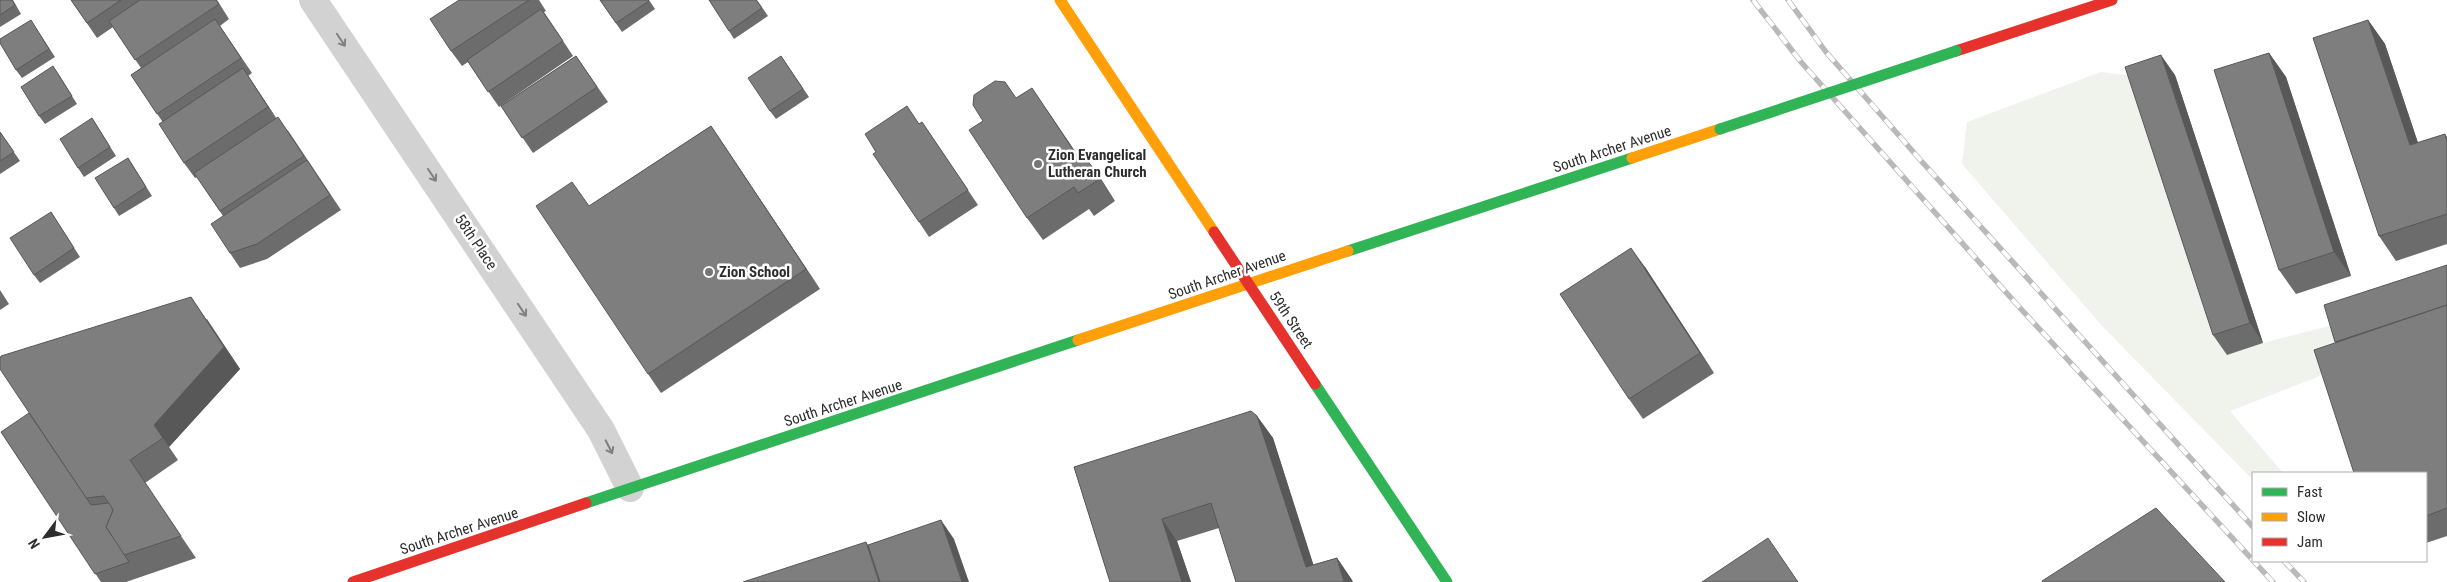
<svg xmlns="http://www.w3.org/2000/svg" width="2447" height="582" font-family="'Roboto Condensed',sans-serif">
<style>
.green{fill:#eff3ec}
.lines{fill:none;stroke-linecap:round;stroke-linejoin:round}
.street{stroke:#d2d2d2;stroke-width:28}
.fast{stroke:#30b455;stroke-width:11}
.slow{stroke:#ff9f0a;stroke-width:11}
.jam{stroke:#e5322d;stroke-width:11}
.rail-casing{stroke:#b9b9b9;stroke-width:5.5}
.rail{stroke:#fff;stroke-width:4;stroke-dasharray:11;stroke-linecap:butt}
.fast-bridge{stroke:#30b455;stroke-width:11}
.wall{fill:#6c6c6c}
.shaded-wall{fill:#585858}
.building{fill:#7e7e7e;stroke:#585858}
.oneway{stroke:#808080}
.poi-dot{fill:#767676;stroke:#fff;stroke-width:2}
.labels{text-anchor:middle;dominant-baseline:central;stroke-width:5;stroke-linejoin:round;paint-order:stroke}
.street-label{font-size:15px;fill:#2d2d2d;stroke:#fff}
.poi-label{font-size:15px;font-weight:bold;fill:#2d2d2d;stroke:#fff;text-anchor:start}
</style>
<rect width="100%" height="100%" fill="#fff"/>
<!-- green -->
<polygon class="green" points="2101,72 2134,76 2227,355 2263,343 2337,324 2349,361 2330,372 2230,411 2283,473 2253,473 2253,480 2103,327 1962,164 1967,122"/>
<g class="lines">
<!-- street -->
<polyline class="street" points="313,0 601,430 630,488"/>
<!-- fast -->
<g class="fast">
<polyline points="1348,251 1632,158"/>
<polyline points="1315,384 1447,582"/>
<polyline points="586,503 1078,340"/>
</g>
<!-- slow -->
<g class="slow">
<polyline points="1060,0 1214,232"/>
<polyline points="1632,158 1720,129"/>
<polyline points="1078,340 1348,251"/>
</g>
<!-- jam -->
<g class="jam">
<polyline points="1956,51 2112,0"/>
<polyline points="1214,232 1315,384"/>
<polyline points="353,582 586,503"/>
</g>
<defs>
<g id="rail">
<polyline points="1753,0 1801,62 2020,308 2273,582"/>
<polyline points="1788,0 1826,52 1923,163 2253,527"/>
<polyline points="2284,561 2304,582"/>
</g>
</defs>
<!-- rail casing -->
<use href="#rail" class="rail-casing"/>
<!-- rail -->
<use href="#rail" class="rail"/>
<!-- fast-bridge -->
<polyline class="fast-bridge" points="1720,129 1956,51"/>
</g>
<!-- wall -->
<g class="wall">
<polygon points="0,0 13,0 21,14 0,27"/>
<polygon points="71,0 217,0 229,19 220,26 252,73 248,76 276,118 289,132 341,210 267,259 240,268 230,253 223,216 197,177 195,178 184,163 162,121 131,75 141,68 113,27 97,38"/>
<polygon points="459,0 539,0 546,11 544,12 573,56 499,107 468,62 462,66 451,51"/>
<polygon points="600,0 649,0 655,9 622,32"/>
<polygon points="757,0 768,16 734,39 729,31"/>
<polygon points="2368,20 2385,44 2418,143 2445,134 2447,137 2447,244 2396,261 2379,236"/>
<polygon points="36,28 55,57 22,78 16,70"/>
<polygon points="2269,53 2286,77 2351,276 2296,294 2279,270"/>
<polygon points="576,56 608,102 533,153 501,106"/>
<polygon points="781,56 809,97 776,119 770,111"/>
<polygon points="59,75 77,104 45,124 39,116"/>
<polygon points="2175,75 2263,343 2227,355 2213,335"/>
<polygon points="1016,98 1047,110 1078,157 1099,176 1115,201 1094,216 1089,209 1043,240 1027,218 983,121"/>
<polygon points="92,118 116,156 84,177 78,168"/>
<polygon points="922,122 978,205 929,237 919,222 919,124"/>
<polygon points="711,126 820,289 661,393 648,374 589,206"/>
<polygon points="0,132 20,161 0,174"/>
<polygon points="128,158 152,196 119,216 114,208"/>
<polygon points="51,212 80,257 40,283 34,275"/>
<polygon points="2447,265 2447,536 2426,543 2426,473 2335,342"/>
<polygon points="1645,267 1714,373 1643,419 1629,399"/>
<polygon points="0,290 9,304 0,310"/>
<polygon points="207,319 240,369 169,447 178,460 145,483 196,558 126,582 101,582 1,432"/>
<polygon points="1257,416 1273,438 1313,565 1337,558 1352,580 1219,528 1177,541 1191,582 1110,582 1074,467"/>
</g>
<!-- shaded-wall -->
<g class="shaded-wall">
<polygon points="2368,20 2385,44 2427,170 2410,145"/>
<polygon points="2269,53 2286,77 2351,276 2334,252"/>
<polygon points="2161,55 2175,75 2263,343 2250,323"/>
<polygon points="243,68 279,122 268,107"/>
<polygon points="1032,88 1047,110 1094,179 1078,157"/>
<polygon points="711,126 724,145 820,289 806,269"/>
<polygon points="1083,154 1099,176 1115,201 1100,179"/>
<polygon points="1631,248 1645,267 1714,373 1700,353"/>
<polygon points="191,297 240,369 169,447 178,460 154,425"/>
<polygon points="1257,416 1273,438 1319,582 1306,567"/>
<polygon points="1162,519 1177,541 1191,582 1182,582"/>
<polygon points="941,520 954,539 969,582 962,582"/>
<polygon points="866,542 881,564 887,582 879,582"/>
<polygon points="1337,558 1352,580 1353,582 1344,582"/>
</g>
<!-- building -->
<g class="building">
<polygon points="0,0 12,0 15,5 0,15"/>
<polygon points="71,0 121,0 87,23"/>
<polygon points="140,0 216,0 219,4 135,60 109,21"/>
<polygon points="459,0 529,0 451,51 430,19"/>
<polygon points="600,0 648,0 649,1 616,23"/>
<polygon points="709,0 756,0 762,8 729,31"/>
<polygon points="541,9 563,41 488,92 467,60"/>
<polygon points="215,19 241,58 157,114 131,75"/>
<polygon points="31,20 49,49 16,70 0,43 0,39"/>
<polygon points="2368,20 2410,145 2445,134 2447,141 2447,214 2379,236 2313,38"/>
<polygon points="2269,53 2334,252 2279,270 2214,70"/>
<polygon points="2161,55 2250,323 2213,335 2125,67"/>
<polygon points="576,56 597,87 522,138 501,106"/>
<polygon points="781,56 803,89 770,111 748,78"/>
<polygon points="53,66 72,96 39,116 21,87"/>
<polygon points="243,68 268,107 184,163 159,124"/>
<polygon points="995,81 1005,82 1016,98 1032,88 1078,157 1083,154 1100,179 1078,193 1074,187 1027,218 969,130 983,121 973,105 974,95"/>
<polygon points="907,106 919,124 922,122 968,190 919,222 873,154 876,152 865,134"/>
<polygon points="278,117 304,156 220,211 194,173"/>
<polygon points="92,118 110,147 78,168 60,139"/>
<polygon points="711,126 806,269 648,374 536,206 572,182 589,206"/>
<polygon points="0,132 14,152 0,161"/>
<polygon points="128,158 146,187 114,208 95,178"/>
<polygon points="307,160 330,195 257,244 230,253 211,224"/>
<polygon points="51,212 74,248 34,275 10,238"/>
<polygon points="1631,248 1700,353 1629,399 1560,294"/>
<polygon points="2447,265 2447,305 2335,342 2324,305"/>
<polygon points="191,297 224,347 154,425 163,438 130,460 181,536 124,555 106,527 113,510 104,496 86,498 0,369 0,359 1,356"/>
<polygon points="2447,305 2447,508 2426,516 2426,473 2354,473 2314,350"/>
<polygon points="1251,411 1257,416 1306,567 1337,558 1344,582 1236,582 1211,503 1162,519 1182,582 1110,582 1074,467"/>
<polygon points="29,413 91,505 109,503 113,510 106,527 129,562 95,574 1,432"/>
<polygon points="2156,508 2225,582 2043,582 2042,581"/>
<polygon points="941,520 962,582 880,582 868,545"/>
<polygon points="1768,538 1798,582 1702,582"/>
<polygon points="866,542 879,582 743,582"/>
</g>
<!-- one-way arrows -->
<defs><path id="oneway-shaft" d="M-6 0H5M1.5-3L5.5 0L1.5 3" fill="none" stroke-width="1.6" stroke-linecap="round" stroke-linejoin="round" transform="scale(1.25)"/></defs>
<g class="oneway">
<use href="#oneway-shaft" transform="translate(341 40) rotate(56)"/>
<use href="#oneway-shaft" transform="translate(432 175) rotate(56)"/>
<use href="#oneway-shaft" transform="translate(522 310) rotate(56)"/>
<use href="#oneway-shaft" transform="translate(609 447) rotate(63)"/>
</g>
<!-- markers -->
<g class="poi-dot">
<circle cx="1038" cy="164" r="5"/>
<circle cx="709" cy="272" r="5"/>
</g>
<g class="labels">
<!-- street labels -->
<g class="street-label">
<text transform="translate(1612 149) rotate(-18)">South Archer Avenue</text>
<text transform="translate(476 242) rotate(56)">58th Place</text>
<text transform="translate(1227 275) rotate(-19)">South Archer Avenue</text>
<text transform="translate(1291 320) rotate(56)">59th Street</text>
<text transform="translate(843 403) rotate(-18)">South Archer Avenue</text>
<text transform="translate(459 531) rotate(-18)">South Archer Avenue</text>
</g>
<!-- poi labels -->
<g class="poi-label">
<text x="1048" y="155">Zion Evangelical<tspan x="1048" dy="17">Lutheran Church</tspan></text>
<text x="719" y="272">Zion School</text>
</g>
</g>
<!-- legend -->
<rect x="2252" y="472" width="175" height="90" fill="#ffffff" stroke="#ababab"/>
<rect x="2262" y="488" width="25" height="8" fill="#30b455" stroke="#ababab"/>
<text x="2297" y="497" font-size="15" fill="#2d2d2d">Fast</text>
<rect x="2262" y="513" width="25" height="8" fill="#ff9f0a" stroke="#ababab"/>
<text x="2297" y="522" font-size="15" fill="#2d2d2d">Slow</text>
<rect x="2262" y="538" width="25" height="8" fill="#e5322d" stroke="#ababab"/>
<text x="2297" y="547" font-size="15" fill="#2d2d2d">Jam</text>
<!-- north arrow -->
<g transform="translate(45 537) rotate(238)" stroke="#ffffff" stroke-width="4" paint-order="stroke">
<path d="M0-4L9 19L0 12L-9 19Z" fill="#2d2d2d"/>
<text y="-8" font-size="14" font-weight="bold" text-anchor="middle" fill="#2d2d2d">N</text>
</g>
</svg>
